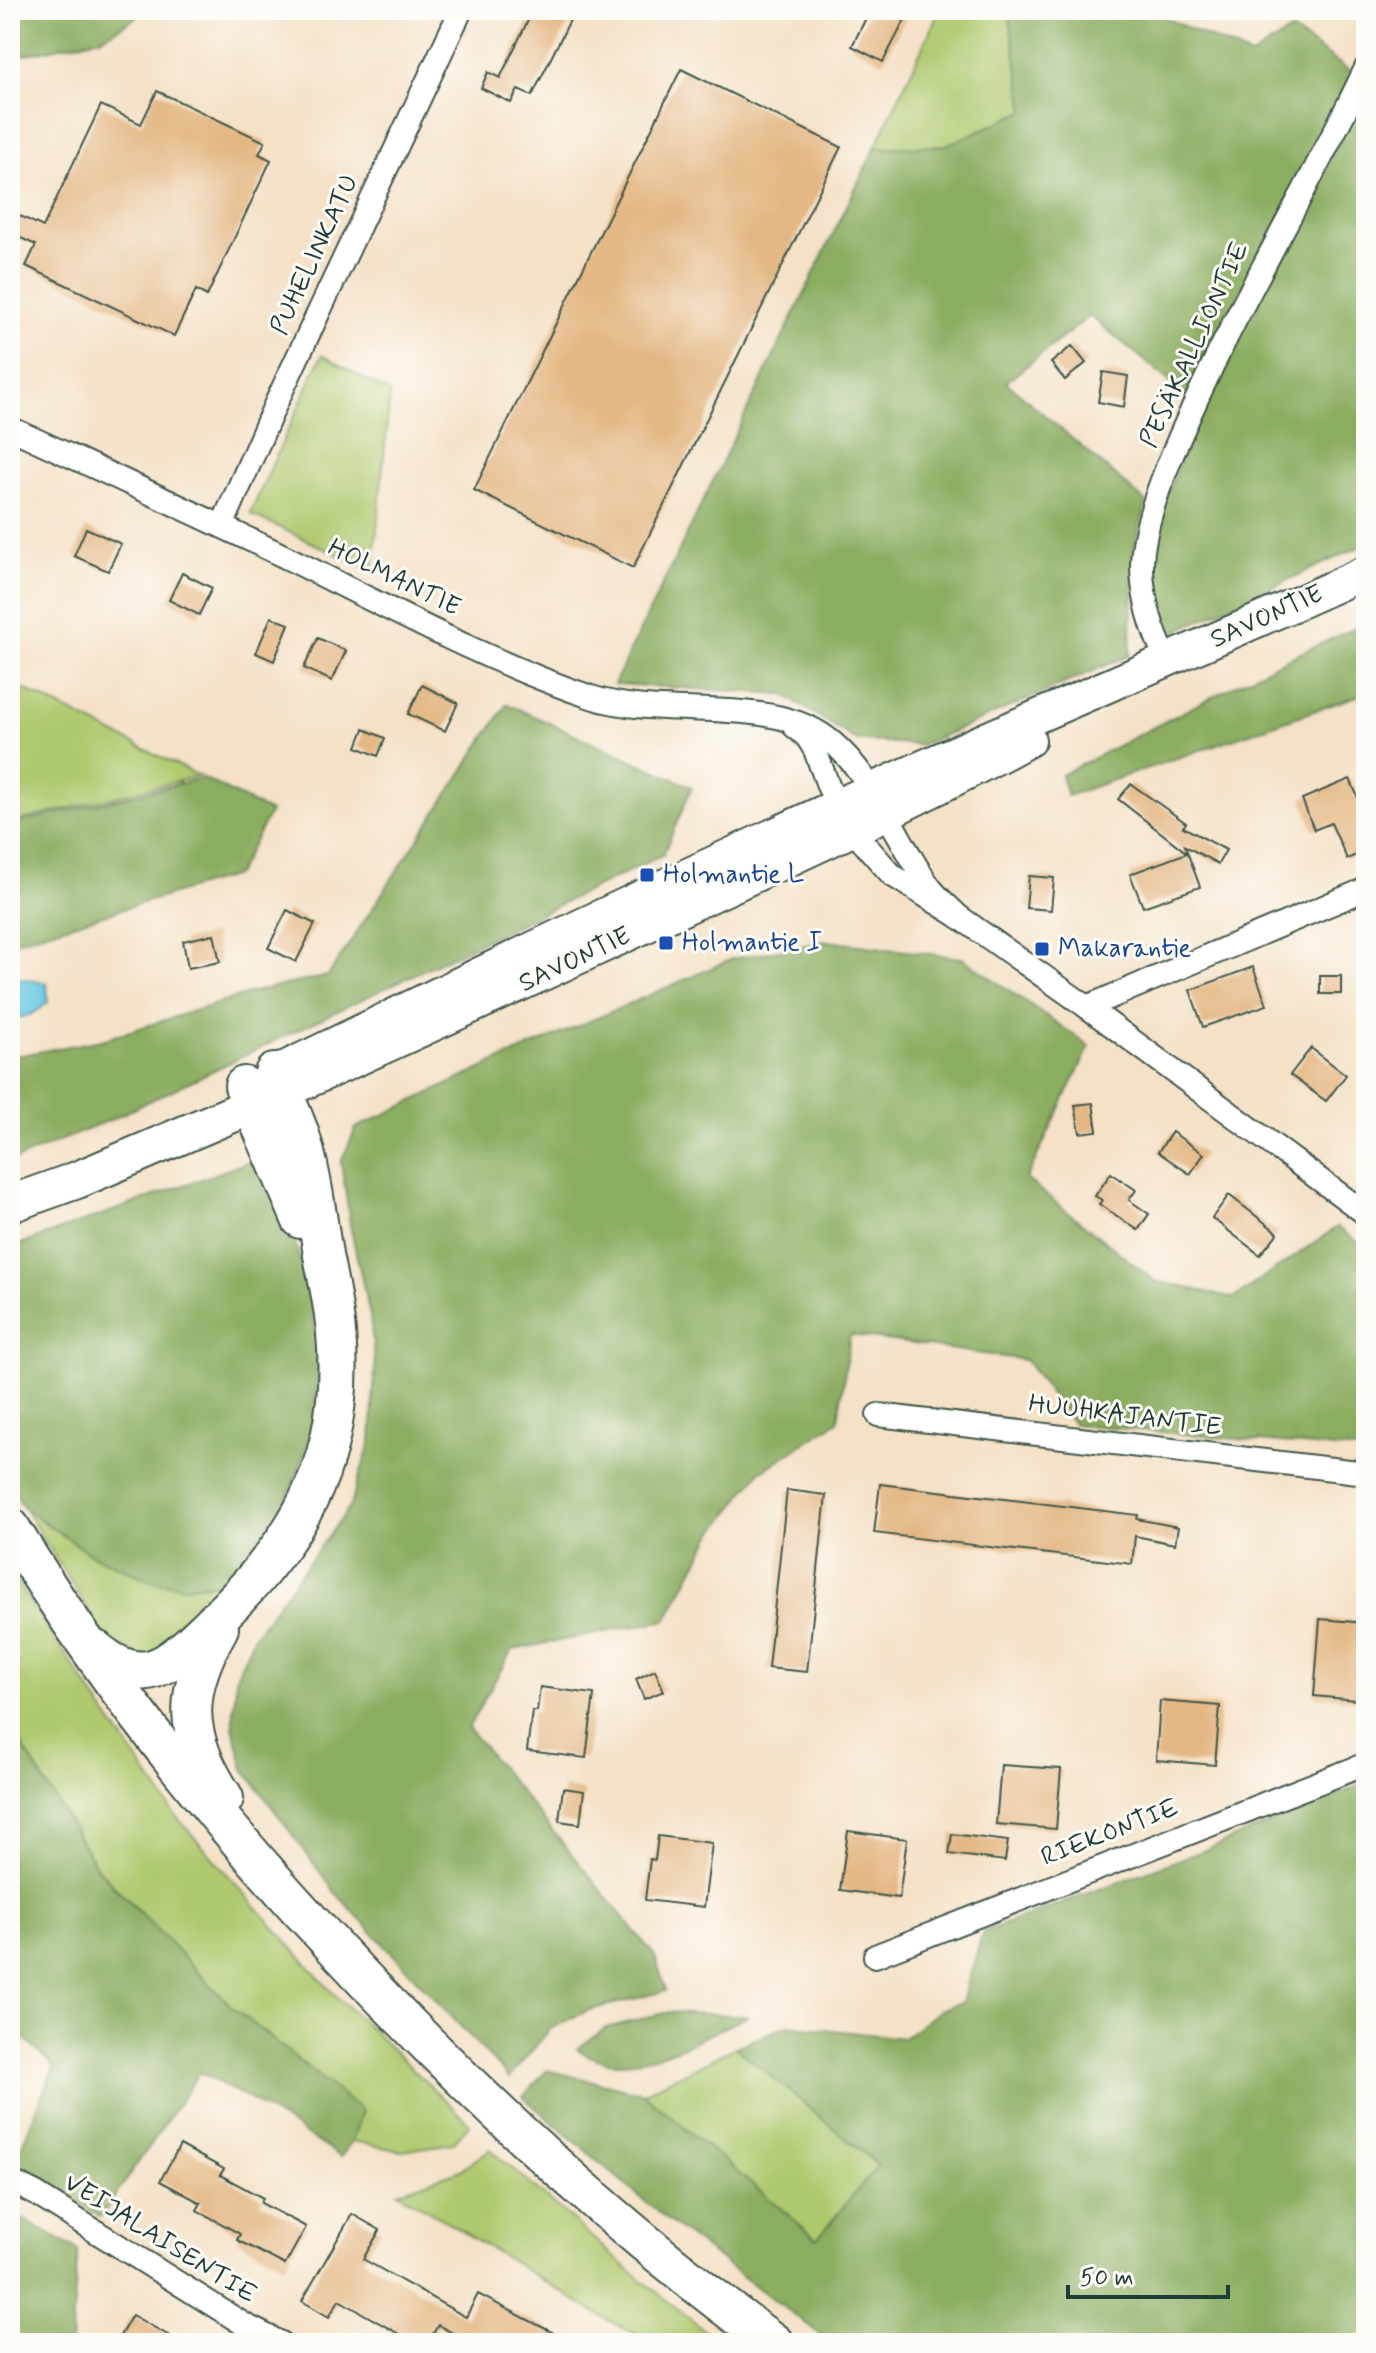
<svg xmlns="http://www.w3.org/2000/svg" width="1376" height="2353" font-family="Mynerve,sans-serif">
<style>
.green{fill:#afc96e;stroke:#678351;stroke-width:2}
.forest{fill:#8bad61;stroke:#55754a;stroke-width:2}
.water{fill:#65c6e3;stroke:#42828c;stroke-width:2}
.building{fill:#e4b884}
.lines{fill:none;stroke-linecap:round;stroke-linejoin:round}
.minor-casing{stroke:#3f564a;stroke-width:26}
.secondary-casing{stroke:#3f564a;stroke-width:36}
.primary-casing{stroke:#3f564a;stroke-width:40}
.trunk-casing{stroke:#3f564a;stroke-width:42}
.minor{stroke:#fff;stroke-width:22}
.secondary{stroke:#fff;stroke-width:32}
.primary{stroke:#fff;stroke-width:36}
.trunk{stroke:#fff;stroke-width:38}
.transit-dot{fill:#1a4fb4;stroke:#fdfcf7;stroke-width:3}
.labels{text-anchor:middle;dominant-baseline:central;stroke-width:6;stroke-linejoin:round;paint-order:stroke}
.street-label{font-size:26px;fill:#1f3d34;stroke:#fdfcf7}
.transit-label{font-size:26px;fill:#164399;stroke:#fdfcf7;text-anchor:start}
</style>
<rect width="100%" height="100%" fill="#fdfcf7"/>
<filter id="ink" filterUnits="userSpaceOnUse"><feTurbulence type="fractalNoise" baseFrequency=".0125" numOctaves="2"/><feDisplacementMap in="SourceGraphic" scale="16" xChannelSelector="R" yChannelSelector="G"/><feConvolveMatrix kernelMatrix="1 2 1 2 8 2 1 2 1" color-interpolation-filters="sRGB"/></filter>
<filter id="wash" filterUnits="userSpaceOnUse"><feTurbulence type="fractalNoise" baseFrequency=".006" numOctaves="4" result="noise"/><feDisplacementMap in="SourceGraphic" scale="32" xChannelSelector="R" yChannelSelector="G"/><feGaussianBlur stdDeviation="1.8" result="paint"/><feColorMatrix in="noise" values="0 0 0 0 0 0 0 0 0 0 0 0 0 0 0 0 0 1.4 0 .05"/><feComposite in="paint" operator="in"/></filter>
<g filter="url(#wash)">
<rect width="100%" height="100%" fill="#f4e1c6"/>
<!-- green -->
<g class="green">
<polygon points="940,10 1008,10 1025,111 944,146 875,148"/>
<polygon points="322,355 390,393 373,571 250,514"/>
<polygon points="10,682 199,776 10,823"/>
<polygon points="24,1508 63,1535 183,1586 227,1583 174,1642 145,1659 106,1638"/>
<polygon points="10,1573 174,1814 329,1989 470,2124 453,2143 401,2151 352,2141 362,2111 232,2007 98,1869 10,1725"/>
<polygon points="736,2047 878,2165 817,2240 643,2093"/>
<polygon points="490,2149 627,2268 720,2343 654,2343 611,2322 398,2192 461,2170"/>
</g>
<!-- forest -->
<g class="forest">
<polygon points="10,10 150,10 101,38 10,58"/>
<polygon points="1008,10 1148,10 1251,56 1292,30 1354,74 1187,395 1090,316 1006,382 1147,503 1135,545 1130,655 922,745 856,740 783,694 614,684 875,148 944,146 1025,111"/>
<path d="M1366,82V544L1174,632C1162,612 1152,595 1153,570C1153,519 1178,466 1198,419C1247,304 1308,193 1366,82Z"/>
<polygon points="1366,623 1366,693 1067,796 1061,775 1276,664"/>
<polygon points="507,704 692,787 663,855 112,1119 10,1162 10,1057 102,1040 257,991 328,976"/>
<polygon points="203,778 270,812 236,875 10,943 10,825"/>
<polygon points="827,941 962,958 1090,1046 1026,1179 1155,1281 1234,1298 1337,1227 1366,1248 1366,1451 1074,1424 1025,1360 850,1335 838,1421 759,1473 710,1538 666,1620 512,1650 468,1728 655,1956 666,1991 589,2010 550,2029 509,2078 335,1892 244,1769 233,1727 236,1677 254,1636 349,1508 371,1441 375,1367 370,1316 351,1230 341,1162 356,1128 489,1065 732,959"/>
<path d="M248,1162H255L261,1165C313,1269 341,1371 294,1482C287,1498 280,1517 271,1532C259,1550 241,1566 227,1583L183,1586L151,1581L92,1555L24,1508L10,1485V1248Z"/>
<polygon points="10,1725 98,1870 232,2007 362,2111 352,2141 341,2157 258,2104 200,2072 101,2217 15,2162 54,2067 10,2024"/>
<polygon points="1366,1783 1366,2343 832,2343 667,2220 523,2097 547,2070 643,2093 817,2239 878,2165 736,2047 788,2025 904,2038 940,2010 962,2002 983,1932 1205,1850"/>
<path d="M669,2012L748,2016C710,2033 659,2063 618,2063C604,2063 588,2056 577,2049L606,2028Z"/>
<polygon points="10,2212 78,2250 71,2343 10,2343"/>
</g>
<!-- water -->
<path class="water" d="M18,978L47,983L48,1002C37,1012 26,1020 10,1017V979Z"/>
<g id="blocks">
<!-- building -->
<g class="building">
<polygon points="533,10 575,10 532,96 518,90 511,103 481,88 488,72 500,78"/>
<polygon points="870,10 910,10 883,62 852,46"/>
<polygon points="681,69 841,147 633,568 474,490"/>
<polygon points="157,91 265,142 259,154 271,160 207,296 196,290 174,336 26,266 36,245 10,233 10,211 43,227 101,105 141,124"/>
<polygon points="1072,346 1086,363 1065,380 1051,363"/>
<polygon points="1103,372 1128,376 1124,407 1098,402"/>
<polygon points="86,528 121,544 108,571 74,556"/>
<polygon points="182,573 212,588 199,615 169,600"/>
<polygon points="271,617 289,624 274,661 256,653"/>
<polygon points="318,638 346,651 332,681 304,668"/>
<polygon points="422,685 458,703 445,731 408,714"/>
<polygon points="364,729 385,738 378,756 357,747"/>
<polygon points="1350,779 1366,816 1366,851 1347,859 1331,823 1314,830 1302,799"/>
<polygon points="1131,784 1186,823 1183,827 1226,850 1218,864 1185,846 1200,887 1143,907 1130,874 1187,853 1118,799"/>
<polygon points="1029,876 1054,878 1051,910 1026,908"/>
<polygon points="287,910 315,924 296,962 268,948"/>
<polygon points="214,934 220,962 188,968 183,941"/>
<polygon points="1253,967 1267,1005 1203,1027 1190,990"/>
<rect x="1320" y="976" width="21" height="18"/>
<polygon points="1311,1048 1346,1075 1326,1101 1290,1075"/>
<polygon points="1093,1103 1097,1131 1080,1133 1075,1105"/>
<polygon points="1172,1132 1204,1154 1190,1174 1158,1152"/>
<polygon points="1111,1173 1136,1190 1129,1200 1149,1214 1138,1230 1099,1204 1102,1200 1095,1196"/>
<polygon points="1229,1195 1278,1233 1260,1255 1212,1218"/>
<polygon points="880,1484 1138,1515 1137,1519 1178,1527 1175,1544 1135,1536 1132,1564 874,1533"/>
<polygon points="787,1490 826,1495 807,1672 768,1668"/>
<polygon points="1320,1619 1366,1623 1366,1701 1314,1696"/>
<polygon points="655,1670 664,1691 644,1699 636,1679"/>
<polygon points="540,1687 594,1694 586,1758 527,1751 532,1711 537,1711"/>
<polygon points="1160,1701 1220,1706 1215,1765 1156,1760"/>
<polygon points="1001,1765 1061,1769 1056,1829 996,1824"/>
<polygon points="563,1788 584,1791 580,1824 559,1821"/>
<polygon points="848,1831 907,1839 899,1898 840,1890"/>
<polygon points="952,1834 1008,1841 1005,1861 949,1854"/>
<polygon points="658,1836 712,1843 704,1907 645,1900 650,1859 655,1860"/>
<polygon points="180,2145 224,2169 220,2175 263,2198 261,2203 306,2227 285,2265 237,2240 240,2234 197,2210 201,2203 160,2181"/>
<polygon points="352,2214 380,2230 363,2259 466,2317 478,2294 573,2343 471,2343 438,2325 428,2343 415,2343 339,2300 329,2317 302,2301"/>
<polygon points="132,2315 182,2343 132,2343 120,2336"/>
</g>
</g>
</g>
<g filter="url(#ink)">
<use href="#blocks" fill-opacity="0" stroke="#3f564a" stroke-width="2"/>
<g class="lines">
<defs>
<g id="minor">
<path d="M10,428C107,473 204,517 300,564C392,610 493,664 591,697C660,720 761,696 821,734C870,766 896,839 929,886C937,897 948,906 958,916"/>
<polyline points="222,526 276,403 461,10"/>
<path d="M1168,662C1153,633 1143,602 1142,569C1141,523 1171,456 1190,414C1243,295 1311,185 1366,68"/>
<polyline points="794,726 807,737 815,750 829,788 853,831 892,875 958,916 1087,1007 1366,1214"/>
<polyline points="1087,1007 1366,889"/>
<polyline points="878,1415 1366,1473"/>
<polyline points="875,1956 1366,1764"/>
<polyline points="10,2181 36,2194 245,2325 281,2343"/>
</g>
<g id="secondary">
<path d="M274,1073C461,983 647,892 836,806C1011,725 1190,653 1366,572"/>
<path d="M293,1088C421,1031 548,972 674,913C794,857 913,804 1029,740"/>
</g>
<polyline id="primary" points="10,1204 77,1180 279,1094"/>
<g id="trunk">
<polyline points="244,1086 301,1219"/>
<path d="M10,1527C103,1680 216,1821 339,1952C472,2095 616,2228 774,2343"/>
<path d="M219,1628C182,1693 183,1735 224,1798"/>
<path d="M96,1650C138,1686 163,1671 199,1636C293,1548 348,1468 336,1333C334,1307 328,1281 323,1255C317,1216 312,1173 300,1135C293,1114 283,1094 274,1073"/>
</g>
</defs>
<!-- minor casing -->
<use href="#minor" class="minor-casing"/>
<!-- secondary casing -->
<use href="#secondary" class="secondary-casing"/>
<!-- primary casing -->
<use href="#primary" class="primary-casing"/>
<!-- trunk casing -->
<use href="#trunk" class="trunk-casing"/>
<!-- minor -->
<use href="#minor" class="minor"/>
<!-- secondary -->
<use href="#secondary" class="secondary"/>
<!-- primary -->
<use href="#primary" class="primary"/>
<!-- trunk -->
<use href="#trunk" class="trunk"/>
</g>
</g>
<!-- markers -->
<g class="transit-dot">
<rect x="639" y="867" width="16" height="16" rx="4"/>
<rect x="658" y="935" width="16" height="16" rx="4"/>
<rect x="1034" y="941" width="16" height="16" rx="4"/>
</g>
<g class="labels">
<!-- street labels -->
<g class="street-label">
<text transform="translate(315 255) rotate(-65)">PUHELINKATU</text>
<text transform="translate(1195 345) rotate(-65)">PESÄKALLIONTIE</text>
<text transform="translate(394 578) rotate(26)">HOLMANTIE</text>
<text transform="translate(1267 617) rotate(-24)">SAVONTIE</text>
<text transform="translate(575 960) rotate(-25)">SAVONTIE</text>
<text transform="translate(1125 1416) rotate(7)">HUUHKAJANTIE</text>
<text transform="translate(1110 1833) rotate(-21)">RIEKONTIE</text>
<text transform="translate(160 2239) rotate(32)">VEIJALAISENTIE</text>
</g>
<!-- transit labels -->
<g class="transit-label">
<text x="663" y="875">Holmantie L</text>
<text x="682" y="943">Holmantie I</text>
<text x="1058" y="949">Makarantie</text>
</g>
</g>
<!-- margin -->
<rect width="1376" height="2353" fill="none" stroke="#fdfcf7" stroke-width="40"/>
<!-- scale -->
<path d="M1068 2285v12h160v-12" fill="none" stroke="#1f3d34" stroke-width="4"/>
<text x="1080" y="2285" font-size="24" fill="#1f3d34" stroke="#fdfcf7" stroke-width="6" paint-order="stroke">50 m</text>
</svg>
